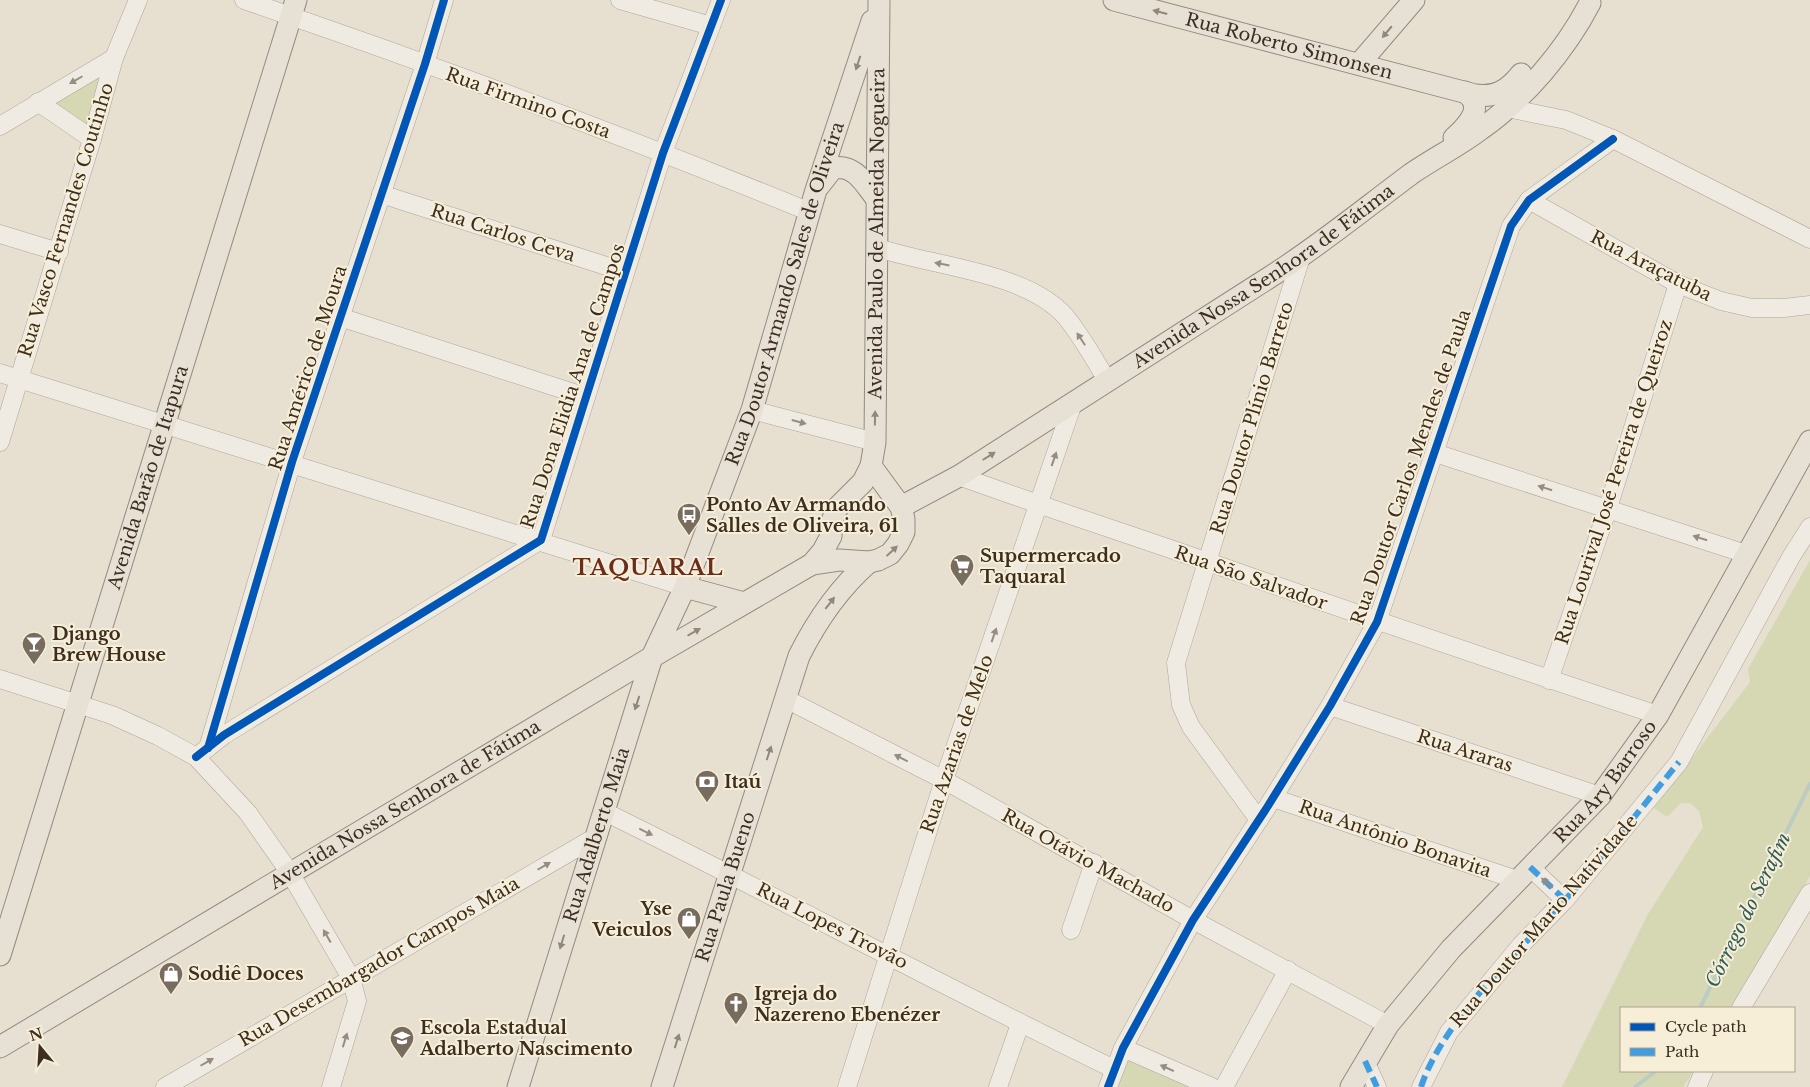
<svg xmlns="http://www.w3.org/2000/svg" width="1810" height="1087" font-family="'Libre Baskerville',serif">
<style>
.green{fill:#d6d7b3}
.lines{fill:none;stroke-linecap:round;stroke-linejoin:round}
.stream{stroke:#bcccc2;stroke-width:4}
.minor-casing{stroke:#ada599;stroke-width:19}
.major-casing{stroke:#928b80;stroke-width:23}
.minor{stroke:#efebe3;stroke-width:18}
.major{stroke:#e6e1d4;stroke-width:21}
.quiet{stroke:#3f9de0;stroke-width:6;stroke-dasharray:12 6;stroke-linecap:butt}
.cycleway-casing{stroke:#f7eed8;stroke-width:11}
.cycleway{stroke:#0057b8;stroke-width:8}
.oneway{fill:#92887a}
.oneway2{fill:#968c82}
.labels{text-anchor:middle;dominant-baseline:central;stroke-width:4;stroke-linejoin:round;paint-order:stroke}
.street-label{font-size:18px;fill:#3d2e20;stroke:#f7eed8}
.poi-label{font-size:18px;font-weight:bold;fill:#3d2e20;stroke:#f7eed8;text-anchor:start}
.water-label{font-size:19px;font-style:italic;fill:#2f5d5a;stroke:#f7eed8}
.district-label{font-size:22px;font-weight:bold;letter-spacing:1px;fill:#6b2e1e;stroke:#f7eed8}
</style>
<rect width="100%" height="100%" fill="#e7e0d1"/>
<!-- green -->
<g class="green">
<polygon points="102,76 87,130 49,107"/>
<polygon points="1810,560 1810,876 1731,1008 1621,1008 1621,1071 1694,1071 1683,1087 1562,1087 1648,914 1703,827 1699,811 1690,803 1681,803 1667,817 1654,808 1750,682 1748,669"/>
<polygon points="1127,1058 1195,1087 1119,1087 1117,1086"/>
</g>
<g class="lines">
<!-- stream -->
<g class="stream">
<polyline points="1700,1008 1810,784"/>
<polyline points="1635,1087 1656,1071"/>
</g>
<defs>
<g id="minor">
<path d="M244,0C435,65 624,136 810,212"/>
<polyline points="620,0 711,26"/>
<polyline points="38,102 92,139"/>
<polyline points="1507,108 1566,120 1613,139 1810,239"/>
<polyline points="0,126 114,58"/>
<polyline points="381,194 625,272"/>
<polyline points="1529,200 1678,284 1721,301 1752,308 1784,308 1810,305"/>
<polyline points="0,234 59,252"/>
<path d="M878,248C932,266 1026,272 1065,316C1081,335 1094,359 1107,380"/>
<polyline points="340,317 586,397"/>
<polyline points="0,373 685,587"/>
<polyline points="752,410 875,442"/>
<polyline points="0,442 92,139 114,58 138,0"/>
<polyline points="1435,453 1746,554"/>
<path d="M959,476C1041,506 1125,533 1208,562C1358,614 1507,666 1658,715"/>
<polyline points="0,679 112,715 158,736 196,757 248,813 290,873 351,978 357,1001 331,1087"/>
<polyline points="1549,680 1608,508 1678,284"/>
<polyline points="786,699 944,780 1193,920 1388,1025"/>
<polyline points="1330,706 1600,796"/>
<polyline points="208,748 292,462 425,64 444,0"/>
<polyline points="196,757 224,735 541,540 663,153 721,0"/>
<polyline points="1273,798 1517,880"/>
<path d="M603,811C774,895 942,986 1114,1069"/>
<polyline points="1259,820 1191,727 1181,705 1176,663 1301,257"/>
<polyline points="1530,867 1565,900"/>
<polyline points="1071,930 1094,863"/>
<polyline points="1741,1008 1810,893"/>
<polyline points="1123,1048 1212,1087"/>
<polyline points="1365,1061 1377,1087"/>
<polyline points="165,1087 594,838"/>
<polyline points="847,1087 944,780 1073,403"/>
<polyline points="998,1087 1020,1024"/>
<polyline points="1108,1087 1123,1048 1193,920 1266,809 1330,706 1377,622 1511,226 1529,200 1613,139"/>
<polyline points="1224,1087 1288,970"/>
<polyline points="1421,1087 1449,1032 1521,945 1565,900 1679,762 1791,557 1810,527"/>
<polyline points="1697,1087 1704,1071"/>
</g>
<g id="major">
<path id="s1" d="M1114,0L1475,95C1496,98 1508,90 1521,74"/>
<polyline points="1359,64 1414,0"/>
<path d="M1454,138C1466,127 1487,107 1465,92"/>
<path d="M819,186L833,168C855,164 864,183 876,198"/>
<path id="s2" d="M901,507L959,476L1270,277C1319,246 1364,209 1411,174C1434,158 1459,146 1481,129C1525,98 1565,51 1590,3"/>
<polyline points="812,564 839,560 869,562 878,560 890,554 898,544 904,532 904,519 901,507 871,466"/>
<polyline points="685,587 744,603"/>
<path id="s3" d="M0,955L296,0"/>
<path id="s4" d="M0,1047L652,657L812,564L823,551L831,536L832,521L837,508L863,482L871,466L875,442L879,0"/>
<path id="s5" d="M518,1087L652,657L685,587L752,410L816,190L872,21"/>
<path id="s6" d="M662,1087L799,656C817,620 838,589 869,562"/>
<path id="s7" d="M1351,1087L1388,1025L1451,949L1600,796L1658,715L1810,441"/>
</g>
</defs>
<!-- minor casing -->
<use href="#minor" class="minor-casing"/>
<!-- major casing -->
<use href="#major" class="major-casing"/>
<!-- minor -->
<use href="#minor" class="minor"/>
<!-- major -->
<use href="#major" class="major"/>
<!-- quiet -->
<g class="quiet">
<polyline points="1530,867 1565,900"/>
<polyline points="1365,1061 1377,1087"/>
<path d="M1421,1087C1443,1020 1519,952 1566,899C1605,855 1641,808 1679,762"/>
</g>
<defs>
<g id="cycleway">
<polyline points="208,748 292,462 425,64 444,0"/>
<polyline points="196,757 224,735 541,540 663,153 721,0"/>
<polyline points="1108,1087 1123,1048 1193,920 1266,809 1330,706 1377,622 1511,226 1529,200 1613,139"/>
</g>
</defs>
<!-- cycleway casing -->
<use href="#cycleway" class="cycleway-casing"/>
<!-- cycleway -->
<use href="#cycleway" class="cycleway"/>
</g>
<!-- one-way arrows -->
<defs><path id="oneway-solid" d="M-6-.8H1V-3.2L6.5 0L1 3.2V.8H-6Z" transform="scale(1.25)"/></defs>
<g class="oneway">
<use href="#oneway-solid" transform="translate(1160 12) rotate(-165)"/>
<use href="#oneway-solid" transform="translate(1387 32) rotate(130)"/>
<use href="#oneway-solid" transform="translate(858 63) rotate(108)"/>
<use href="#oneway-solid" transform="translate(875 418) rotate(-89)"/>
<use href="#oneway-solid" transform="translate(989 456) rotate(-32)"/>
<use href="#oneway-solid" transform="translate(892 551) rotate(-43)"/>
<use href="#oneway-solid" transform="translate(830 603) rotate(-52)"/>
<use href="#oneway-solid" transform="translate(694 632) rotate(-30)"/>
<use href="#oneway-solid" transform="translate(637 703) rotate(108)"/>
<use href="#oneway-solid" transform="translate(769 753) rotate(-72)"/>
<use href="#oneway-solid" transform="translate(562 942) rotate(107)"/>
<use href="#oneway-solid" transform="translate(677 1041) rotate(-72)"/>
</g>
<g class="oneway2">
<use href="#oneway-solid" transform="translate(76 80) rotate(150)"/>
<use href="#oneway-solid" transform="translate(942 264) rotate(-169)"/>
<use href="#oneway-solid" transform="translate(1081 339) rotate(-123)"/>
<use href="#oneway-solid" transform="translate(799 422) rotate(15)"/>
<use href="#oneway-solid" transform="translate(1054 459) rotate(-71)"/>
<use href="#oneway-solid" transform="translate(1545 488) rotate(-162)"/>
<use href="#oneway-solid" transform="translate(1700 538) rotate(-162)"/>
<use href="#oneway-solid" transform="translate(994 635) rotate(-71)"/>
<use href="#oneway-solid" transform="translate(901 758) rotate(-153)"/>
<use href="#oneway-solid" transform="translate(646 832) rotate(26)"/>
<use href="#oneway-solid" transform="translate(544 866) rotate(-30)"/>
<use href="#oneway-solid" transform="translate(1547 883) rotate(-138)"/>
<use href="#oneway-solid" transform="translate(327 936) rotate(-120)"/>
<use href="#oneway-solid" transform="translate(345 1040) rotate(-73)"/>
<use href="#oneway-solid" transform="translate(207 1062) rotate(-30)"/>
<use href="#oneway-solid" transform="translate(1167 1068) rotate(-156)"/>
</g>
<!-- icons -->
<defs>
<symbol id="bus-pin" viewBox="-11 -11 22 30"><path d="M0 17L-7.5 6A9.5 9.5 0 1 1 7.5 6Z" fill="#786c5e" stroke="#f7eed8"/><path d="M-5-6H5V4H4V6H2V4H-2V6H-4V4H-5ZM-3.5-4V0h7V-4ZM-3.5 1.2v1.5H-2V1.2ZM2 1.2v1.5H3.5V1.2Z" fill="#fff"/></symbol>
<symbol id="supermarket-pin" viewBox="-11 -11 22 30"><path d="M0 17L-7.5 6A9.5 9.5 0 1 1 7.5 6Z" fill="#786c5e" stroke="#f7eed8"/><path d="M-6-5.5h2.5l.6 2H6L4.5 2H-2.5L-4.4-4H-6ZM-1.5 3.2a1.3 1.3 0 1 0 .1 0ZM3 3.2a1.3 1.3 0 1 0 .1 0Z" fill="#fff"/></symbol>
<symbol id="bar-pin" viewBox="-11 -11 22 30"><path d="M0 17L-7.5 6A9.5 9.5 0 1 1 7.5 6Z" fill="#786c5e" stroke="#f7eed8"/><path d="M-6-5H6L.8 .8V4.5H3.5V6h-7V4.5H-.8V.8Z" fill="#fff"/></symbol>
<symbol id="bank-pin" viewBox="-11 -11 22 30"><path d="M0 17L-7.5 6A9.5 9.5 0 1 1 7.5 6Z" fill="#786c5e" stroke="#f7eed8"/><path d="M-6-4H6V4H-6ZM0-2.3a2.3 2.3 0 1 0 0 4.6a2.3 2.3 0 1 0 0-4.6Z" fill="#fff"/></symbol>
<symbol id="shop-pin" viewBox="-11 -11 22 30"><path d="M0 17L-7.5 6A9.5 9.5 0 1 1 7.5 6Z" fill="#786c5e" stroke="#f7eed8"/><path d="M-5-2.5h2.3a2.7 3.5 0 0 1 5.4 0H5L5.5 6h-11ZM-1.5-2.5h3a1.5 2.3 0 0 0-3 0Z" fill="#fff"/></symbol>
<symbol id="church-pin" viewBox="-11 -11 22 30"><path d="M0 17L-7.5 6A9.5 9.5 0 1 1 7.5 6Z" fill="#786c5e" stroke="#f7eed8"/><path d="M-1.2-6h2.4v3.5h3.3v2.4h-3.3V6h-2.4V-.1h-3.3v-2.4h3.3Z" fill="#fff"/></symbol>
<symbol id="school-pin" viewBox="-11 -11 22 30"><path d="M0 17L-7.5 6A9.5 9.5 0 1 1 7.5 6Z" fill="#786c5e" stroke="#f7eed8"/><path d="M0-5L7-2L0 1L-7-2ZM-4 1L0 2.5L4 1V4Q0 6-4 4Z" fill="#fff"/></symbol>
</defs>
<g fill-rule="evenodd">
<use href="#bus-pin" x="675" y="501" width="28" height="38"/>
<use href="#supermarket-pin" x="948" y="552" width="28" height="38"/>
<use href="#bar-pin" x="20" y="630" width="28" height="38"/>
<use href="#bank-pin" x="693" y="768" width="28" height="38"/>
<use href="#shop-pin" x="675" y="905" width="28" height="38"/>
<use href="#shop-pin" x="157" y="960" width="28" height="38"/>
<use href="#church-pin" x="722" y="990" width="28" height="38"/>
<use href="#school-pin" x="388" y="1024" width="28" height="38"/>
</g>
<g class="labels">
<!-- street labels -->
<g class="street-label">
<text stroke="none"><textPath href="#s1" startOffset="181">Rua Roberto Simonsen</textPath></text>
<text transform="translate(528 103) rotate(20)">Rua Firmino Costa</text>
<text transform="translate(66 220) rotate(-73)">Rua Vasco Fernandes Coutinho</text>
<text transform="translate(503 233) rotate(18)">Rua Carlos Ceva</text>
<text stroke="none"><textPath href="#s4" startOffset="1295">Avenida Paulo de Almeida Nogueira</textPath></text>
<text transform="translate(1651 266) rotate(27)">Rua Araçatuba</text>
<text stroke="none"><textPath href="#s2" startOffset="430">Avenida Nossa Senhora de Fátima</textPath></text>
<text stroke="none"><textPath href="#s5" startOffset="838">Rua Doutor Armando Sales de Oliveira</textPath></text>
<text transform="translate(308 368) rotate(-72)">Rua Américo de Moura</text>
<text transform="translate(573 386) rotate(-72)">Rua Dona Elidia Ana de Campos</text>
<text transform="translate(1252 418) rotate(-73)">Rua Doutor Plínio Barreto</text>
<text transform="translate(1411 467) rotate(-71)">Rua Doutor Carlos Mendes de Paula</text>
<text stroke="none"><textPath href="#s3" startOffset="500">Avenida Barão de Itapura</textPath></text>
<text transform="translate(1614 482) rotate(-72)">Rua Lourival José Pereira de Queiroz</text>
<text transform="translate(1251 578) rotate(19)">Rua São Salvador</text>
<text transform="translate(957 744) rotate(-71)">Rua Azarias de Melo</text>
<text transform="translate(1465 751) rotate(18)">Rua Araras</text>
<text stroke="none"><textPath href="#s7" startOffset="399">Rua Ary Barroso</textPath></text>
<text stroke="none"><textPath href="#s4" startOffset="472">Avenida Nossa Senhora de Fátima</textPath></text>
<text stroke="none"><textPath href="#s5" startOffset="264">Rua Adalberto Maia</textPath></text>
<text transform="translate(1395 839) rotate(19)">Rua Antônio Bonavita</text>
<text transform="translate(1088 861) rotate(29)">Rua Otávio Machado</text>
<text stroke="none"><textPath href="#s6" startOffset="210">Rua Paula Bueno</textPath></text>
<text transform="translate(1544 921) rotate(-49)">Rua Doutor Mario Natividade</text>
<text transform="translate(832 926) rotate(27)">Rua Lopes Trovão</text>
<text transform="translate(379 962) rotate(-30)">Rua Desembargador Campos Maia</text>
</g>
<!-- poi labels -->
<g class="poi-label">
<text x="706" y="505">Ponto Av Armando<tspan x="706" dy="21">Salles de Oliveira, 61</tspan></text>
<text x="980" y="556">Supermercado<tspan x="980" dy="21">Taquaral</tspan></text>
<text x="52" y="634">Django<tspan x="52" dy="21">Brew House</tspan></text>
<text x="724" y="782">Itaú</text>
<text x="672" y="909" text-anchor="end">Yse<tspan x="672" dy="21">Veiculos</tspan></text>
<text x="188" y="974">Sodiê Doces</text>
<text x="754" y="994">Igreja do<tspan x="754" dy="21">Nazereno Ebenézer</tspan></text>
<text x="420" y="1028">Escola Estadual<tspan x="420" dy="21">Adalberto Nascimento</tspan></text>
</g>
<!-- water labels -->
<g class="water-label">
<text transform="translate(1748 910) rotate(-64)">Córrego do Serafim</text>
</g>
<!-- district labels -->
<g class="district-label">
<text x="648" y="567">TAQUARAL</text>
</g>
</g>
<!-- legend -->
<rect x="1620" y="1007" width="175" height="65" fill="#f7eed8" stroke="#ada18e"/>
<rect x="1630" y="1023" width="25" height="8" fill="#0057b8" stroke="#ada18e"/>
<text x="1665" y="1032" font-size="15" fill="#3d2e20">Cycle path</text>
<rect x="1630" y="1048" width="25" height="8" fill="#3f9de0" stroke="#ada18e"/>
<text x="1665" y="1057" font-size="15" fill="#3d2e20">Path</text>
<!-- north arrow -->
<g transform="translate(40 1047) rotate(342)" stroke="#f7eed8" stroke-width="4" paint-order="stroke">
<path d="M0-4L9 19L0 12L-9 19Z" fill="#3d2e20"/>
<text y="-8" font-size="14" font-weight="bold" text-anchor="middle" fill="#3d2e20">N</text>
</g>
</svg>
